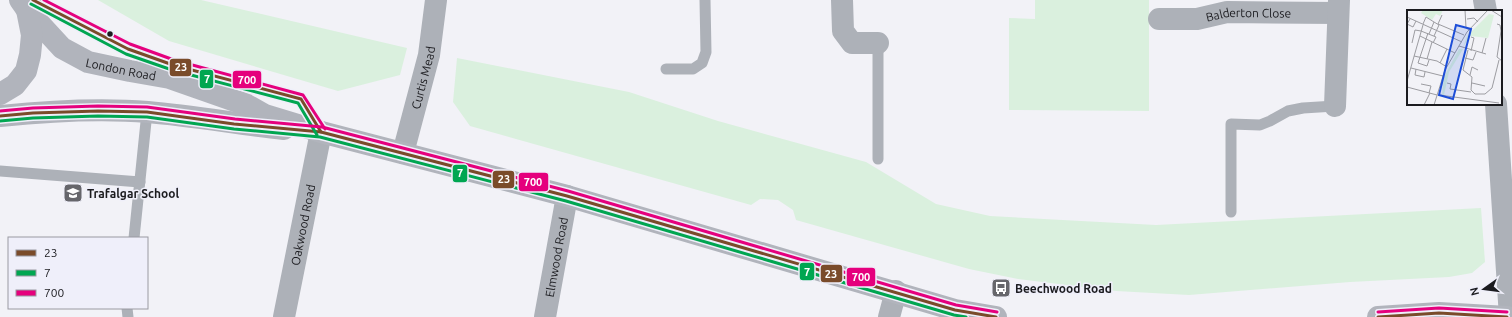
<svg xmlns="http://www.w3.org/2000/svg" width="1512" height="317" font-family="Ubuntu,sans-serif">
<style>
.green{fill:#daf0de}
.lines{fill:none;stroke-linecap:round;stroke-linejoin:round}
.service{stroke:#adb1b8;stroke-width:11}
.minor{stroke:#adb1b8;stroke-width:22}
.primary{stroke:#b1b4bc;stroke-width:22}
.bus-1-casing{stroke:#efeffa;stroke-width:6}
.bus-2-casing{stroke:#efeffa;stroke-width:6}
.bus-3-casing{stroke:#efeffa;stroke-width:6}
.bus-1{stroke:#7a4b2a;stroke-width:3}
.bus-2{stroke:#00a651;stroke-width:3}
.bus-3{stroke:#e5007d;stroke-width:3}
.bus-dot{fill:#1b1b1f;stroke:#efeffa;stroke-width:1.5}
.labels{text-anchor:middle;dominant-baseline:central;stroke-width:3;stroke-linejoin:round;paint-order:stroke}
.street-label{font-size:12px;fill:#1b1b1f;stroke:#efeffa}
.poi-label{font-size:12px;font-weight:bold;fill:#1b1b1f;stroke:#efeffa;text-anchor:start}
.inset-road{fill:none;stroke:#9c9ca1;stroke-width:1}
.view{fill:#1d4ed8;fill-opacity:0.15;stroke:#1d4ed8;stroke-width:2}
.inset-edge{fill:none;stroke:#1b1b1f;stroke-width:2}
.line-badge{stroke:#efeffa;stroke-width:1.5}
.badge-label{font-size:11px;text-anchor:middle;font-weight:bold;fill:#fff}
</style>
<rect width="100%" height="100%" fill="#f2f2f7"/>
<!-- green -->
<g class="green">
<polygon points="98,0 201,0 407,48 400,75 338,91 169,41"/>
<polygon points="1035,0 1149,0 1149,111 1009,110 1009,18 1035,19"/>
<polygon points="457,58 629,92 718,121 866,162 936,204 990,216 1156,225 1481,208 1485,262 1472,273 1449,277 1350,282 1189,295 1116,291 1018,279 969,269 796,220 793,210 778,200 760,199 751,205 470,126 453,102"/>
</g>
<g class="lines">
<!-- service -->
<g class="service">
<polyline points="33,0 76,23 128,49 173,65 301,99 319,130"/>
<polyline points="878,43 878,159"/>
<polyline points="666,69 693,69 702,63 706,52 705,0"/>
<polyline points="0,171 140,182"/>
<polyline points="1231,212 1231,124 1260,125 1270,121 1288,111 1303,108 1335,106"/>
<polyline points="134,238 147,112"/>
<polyline points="127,308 128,317"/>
</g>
<!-- minor -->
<g class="minor">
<polyline points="842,0 843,31 852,43 878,43"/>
<polyline points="1484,0 1486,11"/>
<path id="s1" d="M1159,19H1197L1227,12L1338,13"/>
<polyline points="1496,104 1510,317"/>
<polyline points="1335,106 1339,0"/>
<path id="s2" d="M403,153L429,55L436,0"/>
<path id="s3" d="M284,317L321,132"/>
<path id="s4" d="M545,317L567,196"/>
<polyline points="889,317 896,291"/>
</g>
<!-- primary -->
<g class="primary">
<path id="s5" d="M20,0L27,10L62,48L88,62L130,71L170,78L247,105L265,115L321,132L567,196L955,310L996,317"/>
<polyline points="0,94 15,85 26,71 30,55 32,35 27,10"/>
<path d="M0,116C49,111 99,108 148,112C194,116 238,124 284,129"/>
<polyline points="1378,317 1439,313 1507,317"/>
</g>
<defs>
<g id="bus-1">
<polyline points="33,0 128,49 173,65 301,99 321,132"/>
<polyline points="0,116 33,113 98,111 147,112 234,124 321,132 567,196 955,310 996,317"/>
<polyline points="1378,317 1439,313 1507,317"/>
</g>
<g id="bus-2">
<polyline points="31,4 126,54 172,70 298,103 317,135"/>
<polyline points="0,121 33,118 98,116 147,117 234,129 320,137 566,201 954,315 966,317"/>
</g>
<g id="bus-3">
<polyline points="44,0 130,44 174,60 303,95 325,129"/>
<polyline points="0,111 33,108 98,106 147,107 235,119 322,127 568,191 956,305 997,312"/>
<polyline points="1378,312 1439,308 1507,312"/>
</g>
</defs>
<!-- bus-1 casing -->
<use href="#bus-1" class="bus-1-casing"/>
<!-- bus-2 casing -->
<use href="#bus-2" class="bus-2-casing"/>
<!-- bus-3 casing -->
<use href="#bus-3" class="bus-3-casing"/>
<!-- bus-1 -->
<use href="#bus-1" class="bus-1"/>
<!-- bus-2 -->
<use href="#bus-2" class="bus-2"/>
<!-- bus-3 -->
<use href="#bus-3" class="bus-3"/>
</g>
<!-- icons -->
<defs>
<symbol id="school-square" viewBox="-11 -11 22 22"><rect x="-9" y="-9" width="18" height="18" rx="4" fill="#66666b" stroke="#efeffa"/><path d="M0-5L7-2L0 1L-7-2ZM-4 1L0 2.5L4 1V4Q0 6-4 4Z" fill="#fff"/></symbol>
<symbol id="bus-square" viewBox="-11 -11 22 22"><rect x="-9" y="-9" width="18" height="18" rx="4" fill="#66666b" stroke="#efeffa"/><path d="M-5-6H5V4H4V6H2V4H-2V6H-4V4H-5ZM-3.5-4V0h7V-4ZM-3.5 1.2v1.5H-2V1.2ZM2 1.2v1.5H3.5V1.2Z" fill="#fff"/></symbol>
</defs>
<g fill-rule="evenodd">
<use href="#school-square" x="62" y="182" width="22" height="22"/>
<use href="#bus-square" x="990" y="277" width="22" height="22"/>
</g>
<!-- markers -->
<circle class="bus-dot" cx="110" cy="34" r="3.5"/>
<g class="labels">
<!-- street labels -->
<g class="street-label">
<text stroke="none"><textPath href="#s1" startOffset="90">Balderton Close</textPath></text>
<text stroke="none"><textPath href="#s5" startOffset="127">London Road</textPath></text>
<text stroke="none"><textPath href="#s2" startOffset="78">Curtis Mead</textPath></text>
<text stroke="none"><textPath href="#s3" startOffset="94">Oakwood Road</textPath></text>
<text stroke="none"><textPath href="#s4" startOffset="61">Elmwood Road</textPath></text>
</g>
<!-- poi labels -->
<g class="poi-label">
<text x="87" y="193">Trafalgar School</text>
<text x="1015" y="288">Beechwood Road</text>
</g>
</g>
<!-- overview -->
<g transform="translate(1407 10)">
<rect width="95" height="95" fill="#f2f2f7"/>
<path d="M16,0H36L33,6L29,4L25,10L14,3ZM82,4L87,5L81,28L63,26L56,37L60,26ZM52,39H56L42,62L37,85H35L37,67Z" fill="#daf0de"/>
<path class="inset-road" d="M58,0L59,18L63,20M84,0L95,7M35,5L31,14L57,25M0,7L55,32M3,9L0,14L6,17L9,11M60,9L67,8L71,12M16,14L19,7L27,12L22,24M90,14L93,15L94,21L90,47L95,51M14,21L29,27L26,33M21,23L11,53L20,56L22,50M13,26L48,43M27,26L32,15L27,12M5,33L8,20L14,21M52,36L79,44M61,40L56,60L65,67L64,80L68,84H78L85,78L92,50M64,41L67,28L64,27M75,43L79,28M7,46L30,51L40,57M58,48L66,50L69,42M20,49L25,32M33,53L40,39M4,58L36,66M9,59L8,65L17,67L18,62M63,65L65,57L71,60M0,71L16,15M40,73L44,74L43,79L64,82M65,73L78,76M14,74L24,76L22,83M0,77L30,85M32,85L92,93M17,95L23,83M27,95L38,60L60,22L81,0"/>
<path class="view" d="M49,15L64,19L46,89L32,85Z"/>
<rect width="95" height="95" class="inset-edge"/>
</g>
<g class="line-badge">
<rect x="169" y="58" width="23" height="19" rx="4" fill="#7a4b2a"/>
<rect x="199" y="69" width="15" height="20" rx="4" fill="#00a651"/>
<rect x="232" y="70" width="30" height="19" rx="4" fill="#e5007d"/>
<rect x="452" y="164" width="16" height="19" rx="4" fill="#00a651"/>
<rect x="492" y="170" width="23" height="19" rx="4" fill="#7a4b2a"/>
<rect x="518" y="172" width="31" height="20" rx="4" fill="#e5007d"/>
<rect x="799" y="262" width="16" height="19" rx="4" fill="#00a651"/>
<rect x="820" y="264" width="23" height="19" rx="4" fill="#7a4b2a"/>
<rect x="846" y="267" width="30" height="20" rx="4" fill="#e5007d"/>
</g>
<g class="badge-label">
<text x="181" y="71">23</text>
<text x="207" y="83">7</text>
<text x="247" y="84">700</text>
<text x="460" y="177">7</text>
<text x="504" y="183">23</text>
<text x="533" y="186">700</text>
<text x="807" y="276">7</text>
<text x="831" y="278">23</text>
<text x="861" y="281">700</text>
</g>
<!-- legend -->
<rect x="8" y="237" width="140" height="72" fill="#efeffa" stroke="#9a9aa2"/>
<rect x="16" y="250" width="20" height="6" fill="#7a4b2a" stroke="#9a9aa2"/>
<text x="44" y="257" font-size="12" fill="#1b1b1f">23</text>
<rect x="16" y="270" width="20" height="6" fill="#00a651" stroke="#9a9aa2"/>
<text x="44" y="277" font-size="12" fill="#1b1b1f">7</text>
<rect x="16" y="290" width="20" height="6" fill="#e5007d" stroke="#9a9aa2"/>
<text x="44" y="297" font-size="12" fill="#1b1b1f">700</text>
<!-- north arrow -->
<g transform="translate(1484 289) rotate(256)" stroke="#efeffa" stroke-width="3" paint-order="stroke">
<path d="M0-3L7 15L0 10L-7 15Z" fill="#1b1b1f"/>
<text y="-6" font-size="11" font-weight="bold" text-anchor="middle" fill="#1b1b1f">N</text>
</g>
</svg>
